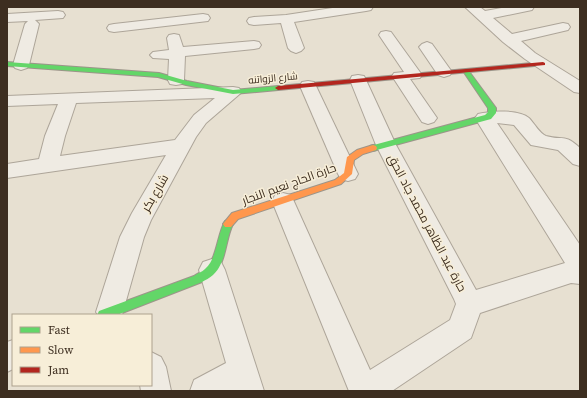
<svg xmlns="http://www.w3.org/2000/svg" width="587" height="398" font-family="'Source Serif 4',Cairo,serif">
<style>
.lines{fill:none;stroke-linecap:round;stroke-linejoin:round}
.street-casing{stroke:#ada599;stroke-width:2}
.fast-casing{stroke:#9c958a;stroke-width:2}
.slow-casing{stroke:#9c958a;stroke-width:2}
.jam-casing{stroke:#9c958a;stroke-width:2}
.street{fill:#efebe3;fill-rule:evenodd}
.fast{fill:#63d668;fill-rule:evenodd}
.slow{fill:#ff974d;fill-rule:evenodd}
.jam{fill:#b3261e;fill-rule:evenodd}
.labels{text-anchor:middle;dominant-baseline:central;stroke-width:3;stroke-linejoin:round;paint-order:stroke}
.far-street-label{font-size:10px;fill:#3d2e20;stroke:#f7eed8}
.street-label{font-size:12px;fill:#3d2e20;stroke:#f7eed8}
</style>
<rect width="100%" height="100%" fill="#e7e0d1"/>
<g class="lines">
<defs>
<g id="street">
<polygon points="339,7 373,7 371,10 366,11 294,22 304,48 301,51 296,53 291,51 288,48 281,23 254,25 249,24 247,21 249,18 254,17 286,15"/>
<polygon points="465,7 480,7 485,11 507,7 534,7 532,10 493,18 512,34 563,23 568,24 570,27 568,30 521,41 535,53 580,81 580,93 574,92 525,59 503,42"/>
<polygon points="58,11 63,12 65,15 63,18 35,20 39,24 29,65 27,68 21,70 15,68 13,65 25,24 28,21 7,22 7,14"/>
<polygon points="203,14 208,15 210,18 208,21 114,32 109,31 107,28 109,25 114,24"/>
<polygon points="386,31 391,32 422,75 420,78 410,79 437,118 434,122 428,124 422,122 392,76 394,73 404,72 379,35 381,32"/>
<polygon points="174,34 179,35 183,47 254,41 259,42 261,45 259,48 254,49 185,56 184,80 182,84 176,85 170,84 168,80 169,59 153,58 150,55 153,52 169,50 167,38 169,35"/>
<polygon points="427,42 432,44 452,72 450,75 444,77 438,75 436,72 419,47 422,44"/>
<path d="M358,75L364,76L366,80L396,145L476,290L565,263L475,118L478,114C490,111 519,109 529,118C534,123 540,134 546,136C563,141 564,133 580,148V166L573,164L558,150L531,145L514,125L497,123L580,245V284L571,283L480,313L471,338L392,391H349L272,201L275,195L283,193L291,195L370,370L450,320L456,304L454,299L376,145L350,80L352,76Z"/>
<polygon points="308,81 314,82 316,86 358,174 355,179 348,181 341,179 338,174 300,86 302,82"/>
<path d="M233,87L239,88L242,92L206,123L196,137L151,220L144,237L122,315H98L96,312L120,237L132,213L166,155L7,178V164L39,159L45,136L58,104L7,106V96ZM215,98L194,115L175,140L60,156L65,136L76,103Z"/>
<polygon points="212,259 221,262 225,270 264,391 190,391 194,380 226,363 199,270 203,262"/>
<polygon points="13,340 13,369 7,372 7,342"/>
<polygon points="151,352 161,357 166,367 171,391 141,391 140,385 151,385"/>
</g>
<g id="fast">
<polygon points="7,62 159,73 187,81 233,90 278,86 281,88 278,90 233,94 186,85 158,77 7,66"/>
<polygon points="466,69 468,70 496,108 496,113 491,119 373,151 370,150 369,148 370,146 485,115 488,112 488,108 463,71"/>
<path d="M228,220L231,221L233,224C225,240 227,262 213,275C210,278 205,280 202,282L117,315H97L99,311L194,276C198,273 202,272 205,269C217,259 217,235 225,221Z"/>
</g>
<polygon id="slow" points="373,145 376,146 377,148 376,150 363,154 354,160 352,174 341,184 238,219 231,227 225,227 223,224 232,213 335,180 344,173 347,157 357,150"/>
<polygon id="jam" points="543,62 545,63 545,65 278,90 275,88 278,86"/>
</defs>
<!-- street casing -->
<use href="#street" class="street-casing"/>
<!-- fast casing -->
<use href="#fast" class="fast-casing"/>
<!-- slow casing -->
<use href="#slow" class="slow-casing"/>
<!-- jam casing -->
<use href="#jam" class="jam-casing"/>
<!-- street -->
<use href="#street" class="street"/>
<!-- fast -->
<use href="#fast" class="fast"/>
<!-- slow -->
<use href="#slow" class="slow"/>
<!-- jam -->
<use href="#jam" class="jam"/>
</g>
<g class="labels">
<!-- far-street labels -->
<g class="far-street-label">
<text transform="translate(273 78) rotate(-5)">شارع الزواتنه</text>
</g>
<!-- street labels -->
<g class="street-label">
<text transform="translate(289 184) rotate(-20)">حارة الحاج نعيم النجار</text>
<text transform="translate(155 193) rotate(-60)">شارع بكر</text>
<text transform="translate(427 223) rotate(62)">حارة عبد الظاهر محمد جاد الحق</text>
</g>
</g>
<!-- border -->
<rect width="587" height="398" fill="none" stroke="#3d2e20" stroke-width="16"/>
<!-- legend -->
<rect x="12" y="314" width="140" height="72" fill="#f7eed8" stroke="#ada18e"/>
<rect x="20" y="327" width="20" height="6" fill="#63d668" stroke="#ada18e"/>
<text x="48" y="334" font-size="12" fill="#3d2e20">Fast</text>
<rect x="20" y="347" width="20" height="6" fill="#ff974d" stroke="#ada18e"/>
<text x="48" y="354" font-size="12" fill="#3d2e20">Slow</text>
<rect x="20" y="367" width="20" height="6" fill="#b3261e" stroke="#ada18e"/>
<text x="48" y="374" font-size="12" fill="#3d2e20">Jam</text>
</svg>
